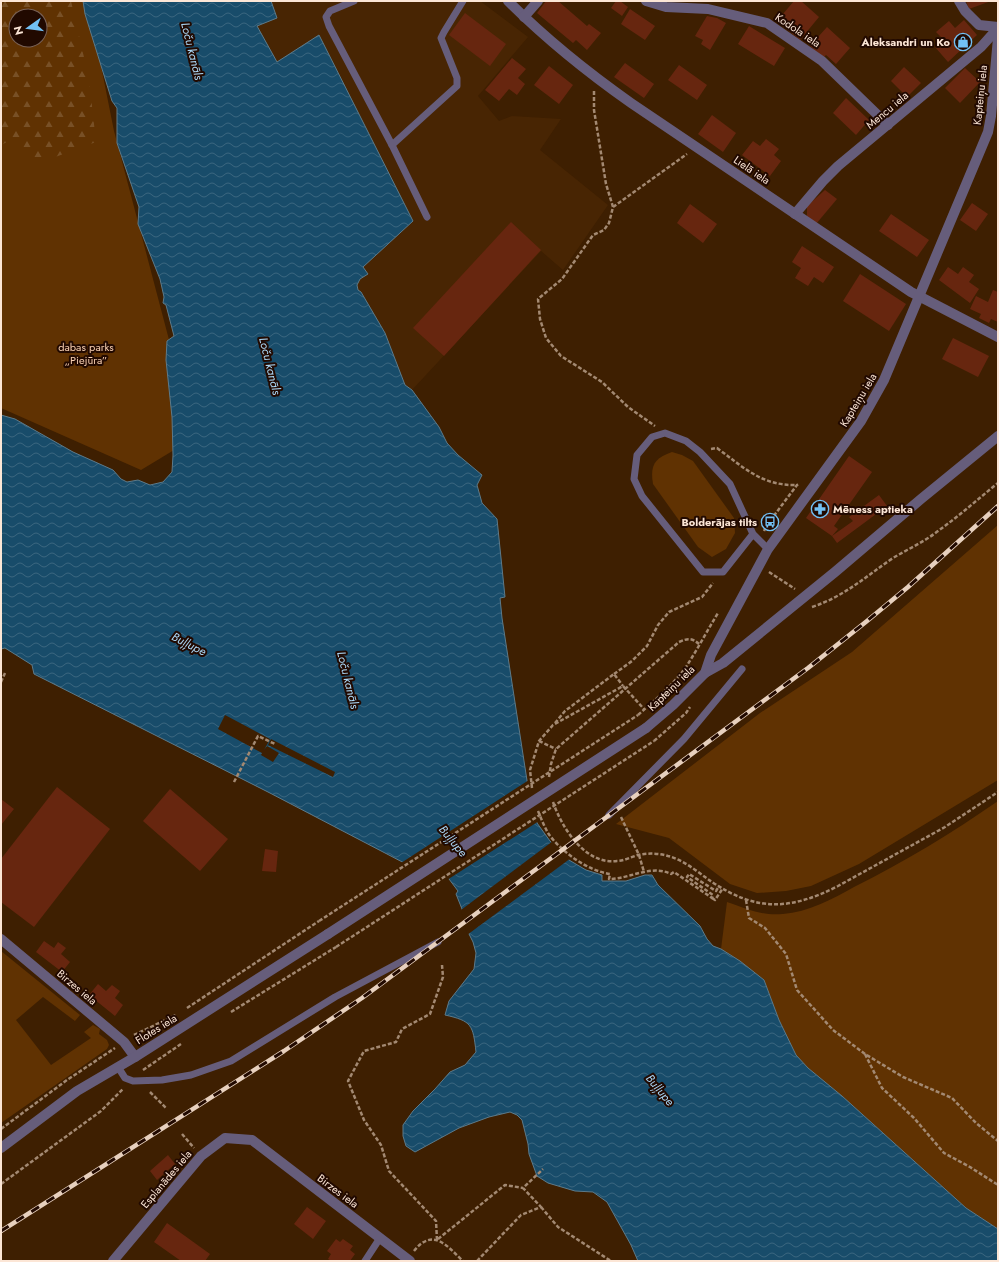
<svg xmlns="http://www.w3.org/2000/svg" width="999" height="1262" font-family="Jost,sans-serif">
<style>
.built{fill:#482503}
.green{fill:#603202;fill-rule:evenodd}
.forest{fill:url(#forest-firs);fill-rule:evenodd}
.water{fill:url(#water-waves);stroke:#5c7a8a}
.pier{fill:#3e1f01}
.building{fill:#67260f}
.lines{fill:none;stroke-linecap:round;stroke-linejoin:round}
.path{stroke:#a38972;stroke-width:2.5;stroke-dasharray:4 2;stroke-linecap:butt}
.service{stroke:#665d7b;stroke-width:7}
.minor{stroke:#665d7b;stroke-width:10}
.tertiary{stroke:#665d7b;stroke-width:10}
.rail-casing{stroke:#e7d0be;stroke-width:4.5}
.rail{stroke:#210900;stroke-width:3;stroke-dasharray:9;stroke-linecap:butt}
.path-bridge{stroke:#a38972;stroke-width:2.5;stroke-dasharray:4 2;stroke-linecap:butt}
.tertiary-bridge{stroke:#665d7b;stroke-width:10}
.labels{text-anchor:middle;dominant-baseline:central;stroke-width:4;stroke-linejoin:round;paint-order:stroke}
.street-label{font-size:11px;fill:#fce6d6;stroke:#210900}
.poi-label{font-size:11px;font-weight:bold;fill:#fce6d6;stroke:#210900;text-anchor:end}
.park-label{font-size:11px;fill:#f9d0b2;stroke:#210900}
.water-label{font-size:12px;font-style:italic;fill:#aad6f4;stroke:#210900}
</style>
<defs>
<pattern id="forest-firs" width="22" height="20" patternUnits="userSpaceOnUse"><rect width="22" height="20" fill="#603202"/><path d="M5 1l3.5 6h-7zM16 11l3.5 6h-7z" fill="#785026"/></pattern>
<pattern id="water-waves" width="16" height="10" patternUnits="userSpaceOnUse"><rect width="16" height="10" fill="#184c6a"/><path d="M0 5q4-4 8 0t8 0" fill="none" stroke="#3a667f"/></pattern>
</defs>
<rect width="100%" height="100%" fill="#3e1f01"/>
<!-- built -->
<polygon class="built" points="271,1 480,1 528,37 478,96 499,121 512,116 561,119 540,150 608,205 563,270 541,251 412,390 405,385 385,333 358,290 357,285 360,279 363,267 412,221 319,36 277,62 256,26 276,18"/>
<!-- green -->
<g class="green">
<path d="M1,1H88L114,131L187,408L184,444L141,470L1,408ZM16,16H40V40H16Z"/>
<path d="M672,452L682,455L693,461L734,518L735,533L726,549L712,557L698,547L653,484C650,466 654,458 672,452Z"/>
<polygon points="998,525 998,780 859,864 811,886 786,891 757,893 730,884 669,838 616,824 760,713 852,652"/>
<path d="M998,801V1229L966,1208L842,1096L808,1068L796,1055L779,1020L764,980L721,949L727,902C748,909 761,916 783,914C808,912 833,899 854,887C904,862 952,833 998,801Z"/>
<polygon points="1,951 80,1015 75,1021 43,997 16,1020 51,1065 91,1038 84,1032 93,1025 100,1029 99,1034 107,1040 109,1045 107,1049 1,1123"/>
</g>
<!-- forest -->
<path class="forest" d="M1,1H71L89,79L96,142L39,163L15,138L1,145ZM16,16H40V40H16Z"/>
<!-- water -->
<path class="water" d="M83,1H271L277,18L257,26L277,62L319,35L413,221L363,267L368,274L360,279L357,285L358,290L361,292L385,333L405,385L412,390L439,427L447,443L458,455L482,475L477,485L482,503L497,519L505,597L500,598L502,618L528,787L537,823L550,841L569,860L586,870L602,875V881H626L645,875H652L658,885L700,926L707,939L713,946L721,949L740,961L764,980L779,1020L796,1055L808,1068L842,1096L966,1208L998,1229V1261H638L631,1245L607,1202L593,1192L575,1191L548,1183L537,1176L529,1154L528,1144L522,1120L517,1115L510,1112L489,1117L459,1128L415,1152L406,1146L403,1136V1125L413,1111L435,1089L450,1072L465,1065L476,1052C473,1025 472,1021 445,1015L449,1001L474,969L476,953L473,942L468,932L462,909L456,894L458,891L446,875L440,873L433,878L268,792L34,674L32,665L5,648L1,649V415L15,419L73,452L113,470L121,479L127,482L138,480L150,485L163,482L172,472L173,455L172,417L166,360L167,341L174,336L166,305L163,303L164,297L160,279L138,224L139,207L117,143V108L112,101L85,14Z"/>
<!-- pier -->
<g class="pier">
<polygon points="225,715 270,739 264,750 267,746 279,753 273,762 261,755 262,753 218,729"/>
<polygon points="271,739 335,772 333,777 268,745"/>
<polygon points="529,780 539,821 447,880 444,876 440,876 432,880 401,863"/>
<polygon points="553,841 571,858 467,935 461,910"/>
</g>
<!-- building -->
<g class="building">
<polygon points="546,1 558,1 587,26 589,24 601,33 587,50 576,40 573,43 537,13"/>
<polygon points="616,1 620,1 628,7 622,16 611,8"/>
<polygon points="794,1 801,1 819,17 800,40 777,21"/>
<polygon points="966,1 991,1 969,9"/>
<polygon points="630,9 655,26 645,40 621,24"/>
<polygon points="465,13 506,44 490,66 449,35"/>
<polygon points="707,16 717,18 726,23 710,50 701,44 703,40 695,36"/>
<polygon points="964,20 977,35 948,62 935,47 943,39 936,32 949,21 955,28"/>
<polygon points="749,26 785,48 774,66 738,44"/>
<polygon points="827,27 850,48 836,64 826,55 823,58 810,46"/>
<polygon points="512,58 526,69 518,78 525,84 517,95 509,89 499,101 485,90"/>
<polygon points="625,63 654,84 644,98 614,77"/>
<polygon points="679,65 707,85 697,100 668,80"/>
<polygon points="549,66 573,85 559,104 534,85"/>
<polygon points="904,67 921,83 907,97 891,81"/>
<polygon points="965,68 980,82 960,103 945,88"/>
<polygon points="846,98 869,120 856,135 833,113"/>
<polygon points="712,115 736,133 723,152 698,134"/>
<polygon points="766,139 779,149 774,155 781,161 770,176 742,155 753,141 760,146"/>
<polygon points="825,190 837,199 816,224 807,216 807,206"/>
<polygon points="972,203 988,214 976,231 960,220"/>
<polygon points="690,204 717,224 703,243 677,223"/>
<polygon points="891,214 929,240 917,257 879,231"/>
<polygon points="511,222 541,250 444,356 413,328"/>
<polygon points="802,246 834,267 823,283 814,277 808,286 795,278 801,268 792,262"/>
<polygon points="948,267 958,274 963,267 974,275 969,282 979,289 970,303 939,280"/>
<polygon points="860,274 906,304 889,331 843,301"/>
<polygon points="993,290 998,292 998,322 991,319 989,323 979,318 981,314 970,309 976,296 988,302"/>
<polygon points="953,338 989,356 978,377 942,359"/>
<polygon points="849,456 872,472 834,526 838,529 832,536 853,521 849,517 879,495 887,506 837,543 832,536 806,518"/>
<polygon points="57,787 110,829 34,927 1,902 1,859"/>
<polygon points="170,789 228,839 200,871 143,821"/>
<polygon points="1,799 14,809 1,825"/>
<polygon points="265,849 278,851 276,872 262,871"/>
<polygon points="44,941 54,948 58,942 66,948 61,954 70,962 62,972 36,952"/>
<polygon points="98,984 106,991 112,985 120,991 115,998 123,1005 115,1016 89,995"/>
<polygon points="168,1155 175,1164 157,1180 150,1171"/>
<polygon points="307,1207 326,1221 313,1239 294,1224"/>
<polygon points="167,1223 210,1254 205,1261 181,1261 154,1242"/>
<polygon points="336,1239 340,1242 343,1239 353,1246 350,1250 355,1254 350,1261 331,1261 328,1259 331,1254 327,1251"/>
</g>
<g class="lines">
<!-- path -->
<g class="path">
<polyline points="594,91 594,110 606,184 613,207 609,223 604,230 593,235 562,279 538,299 540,319 546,338 561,356 602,382 628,407 655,426"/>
<polyline points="613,207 687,154"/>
<path d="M711,449L717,448C743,467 762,486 796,485"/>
<polyline points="764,531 767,525 797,485 800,484"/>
<polyline points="769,572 795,589"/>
<path d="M812,607C845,596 865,577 893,558C908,549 924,542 938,531C959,516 978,499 998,483"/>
<polyline points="614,674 632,661 647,646 658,625 669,612 702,597 713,583"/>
<polyline points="1,682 5,673"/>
<path d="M638,715C655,700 673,685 686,667C697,650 707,631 718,613"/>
<polyline points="555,723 565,711 614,674 623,686"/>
<polyline points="539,741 556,749"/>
<polyline points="654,741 686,713 690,707"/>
<path d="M549,777L551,764L556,749L679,642C688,638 692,638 699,644"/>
<polyline points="234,782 258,736 275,744"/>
<polyline points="532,788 530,770 539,741 553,725 623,686 644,709"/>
<path d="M553,802C562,828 585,865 617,861C624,861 631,857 638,855C647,853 658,853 668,856C684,860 699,873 712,882C757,912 791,910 838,886L945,827L998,792"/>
<path d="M538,811C541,818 544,826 548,833C560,851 588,871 610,874L609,879C630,879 651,864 671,874L674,872L712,898L713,895L687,877L689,874L716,891L719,886"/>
<polyline points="621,817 639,855 644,872"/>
<polyline points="712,898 715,900 723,888"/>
<polyline points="746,900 749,918 765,928 786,954 797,990 833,1030 865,1054 903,1077 952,1098 976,1123 998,1141"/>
<polyline points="187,1008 319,921"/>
<polyline points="231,1012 336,947"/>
<polyline points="134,1035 176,1015"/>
<polyline points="865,1054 882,1088 914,1118 944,1153 970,1167 998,1185"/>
<polyline points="143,1070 181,1044"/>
<polyline points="150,1092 166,1108"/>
<polyline points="1,1129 67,1080 115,1048"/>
<polyline points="182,1134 194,1148"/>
<polyline points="1,1184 101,1111 123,1089"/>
<polyline points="541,1207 558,1227 611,1261"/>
<polyline points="438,1239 505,1185 523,1188"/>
<polyline points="437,1240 436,1221 389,1171 381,1145 364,1120 348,1081 364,1051 396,1042 402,1029 430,1014 443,977 442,965"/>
<path d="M414,1251C433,1227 447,1246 463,1261"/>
<polyline points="477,1261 521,1215 541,1207 523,1188 543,1169"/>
</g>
<!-- service -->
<g class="service">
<polyline points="354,1 330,11 326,17 329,26 392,145 427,217"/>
<polyline points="392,145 457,86 457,78 441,38 444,32 463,1"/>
<polyline points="753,534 730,484 700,452 686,441 665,433 652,437 637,455 634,479 642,496 703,572 723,572 753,534 768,549"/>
<polyline points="609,815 684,739 742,669"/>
<polyline points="118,1067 125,1078 133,1081 162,1080 191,1075 231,1061 335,997 438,942"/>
<polyline points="365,1261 380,1238"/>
</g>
<!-- minor -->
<g class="minor">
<path d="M508,1C546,39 587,72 631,103L911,292L998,337"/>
<polyline points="646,1 666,7 708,9 767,23 822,61 888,125"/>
<polyline points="959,1 965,11 979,25 998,27"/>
<polyline points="524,17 538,1"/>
<polyline points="795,214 823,181 838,166 981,47 998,28"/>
<polyline points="1,939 124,1042 135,1057"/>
<polyline points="113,1261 201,1156 225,1138 252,1140 410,1261"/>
</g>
<!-- tertiary -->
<g class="tertiary">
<polyline points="705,673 723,663 835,572 921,499 998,436"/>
<polyline points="646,728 673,705 705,673 711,655 768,549 861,421 884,380 988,132 991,116 998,38"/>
<polyline points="1,1148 77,1091 135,1057 328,934"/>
</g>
<defs>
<polyline id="rail" points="1,1231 284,1051 362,998 808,668 867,621 908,587 998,506"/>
</defs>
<!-- rail casing -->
<use href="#rail" class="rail-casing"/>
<!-- rail -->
<use href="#rail" class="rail"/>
<!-- path-bridge -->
<g class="path-bridge">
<polyline points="319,921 638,715"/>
<polyline points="336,947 654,741"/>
</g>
<!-- tertiary-bridge -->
<polyline class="tertiary-bridge" points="328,934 646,728"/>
</g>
<!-- icons -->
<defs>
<symbol id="shop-ring" viewBox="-11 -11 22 22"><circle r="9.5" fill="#210900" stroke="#72c1f5" stroke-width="1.5"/><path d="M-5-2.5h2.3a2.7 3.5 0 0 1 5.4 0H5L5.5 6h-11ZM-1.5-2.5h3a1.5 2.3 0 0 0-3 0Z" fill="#72c1f5"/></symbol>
<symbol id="pharmacy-ring" viewBox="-11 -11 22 22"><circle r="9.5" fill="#210900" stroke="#72c1f5" stroke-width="1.5"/><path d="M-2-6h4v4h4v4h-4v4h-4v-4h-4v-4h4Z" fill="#72c1f5"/></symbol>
<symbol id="bus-ring" viewBox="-11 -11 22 22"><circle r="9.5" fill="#210900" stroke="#72c1f5" stroke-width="1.5"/><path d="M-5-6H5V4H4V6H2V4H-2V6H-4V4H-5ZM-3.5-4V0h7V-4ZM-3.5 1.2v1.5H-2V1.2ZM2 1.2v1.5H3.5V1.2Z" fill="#72c1f5"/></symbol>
</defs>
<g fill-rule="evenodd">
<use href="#shop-ring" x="953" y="32" width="20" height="20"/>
<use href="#pharmacy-ring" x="810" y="499" width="20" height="20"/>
<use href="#bus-ring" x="760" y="512" width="20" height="20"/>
</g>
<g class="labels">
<!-- street labels -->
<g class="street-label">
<text transform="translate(798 30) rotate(34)">Kodola iela</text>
<text transform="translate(980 95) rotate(-84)">Kapteiņu iela</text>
<text transform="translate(887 110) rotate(-40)">Mencu iela</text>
<text transform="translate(752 170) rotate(34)">Lielā iela</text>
<text transform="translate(858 400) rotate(-59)">Kapteiņu iela</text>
<text transform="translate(671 688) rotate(-44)">Kapteiņu iela</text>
<text transform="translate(77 987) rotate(40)">Birzes iela</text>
<text transform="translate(156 1029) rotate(-32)">Flotes iela</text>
<text transform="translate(166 1179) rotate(-50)">Esplanādes iela</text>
<text transform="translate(338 1191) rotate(37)">Birzes iela</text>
</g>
<!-- poi labels -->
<g class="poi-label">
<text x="950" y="42">Aleksandri un Ko</text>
<text x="833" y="509" text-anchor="start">Mēness aptieka</text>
<text x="757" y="522">Bolderājas tilts</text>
</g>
<!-- park labels -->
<g class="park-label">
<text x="86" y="347">dabas parks<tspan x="86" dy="13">„Piejūra”</tspan></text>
</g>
<!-- water labels -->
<g class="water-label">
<text transform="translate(192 51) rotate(76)">Loču kanāls</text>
<text transform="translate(270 366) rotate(76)">Loču kanāls</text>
<text transform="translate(189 644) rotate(27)">Buļļupe</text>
<text transform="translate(348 680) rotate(76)">Loču kanāls</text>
<text transform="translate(453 841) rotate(50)">Buļļupe</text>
<text transform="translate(660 1090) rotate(50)">Buļļupe</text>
</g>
</g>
<!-- border -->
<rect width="999" height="1262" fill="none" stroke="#fce6d6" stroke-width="4"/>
<!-- north arrow -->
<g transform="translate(28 28) rotate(256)"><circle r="19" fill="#210900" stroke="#796156"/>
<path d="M0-3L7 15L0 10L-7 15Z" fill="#72c1f5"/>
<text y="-6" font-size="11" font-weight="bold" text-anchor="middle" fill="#fce6d6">N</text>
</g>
</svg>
